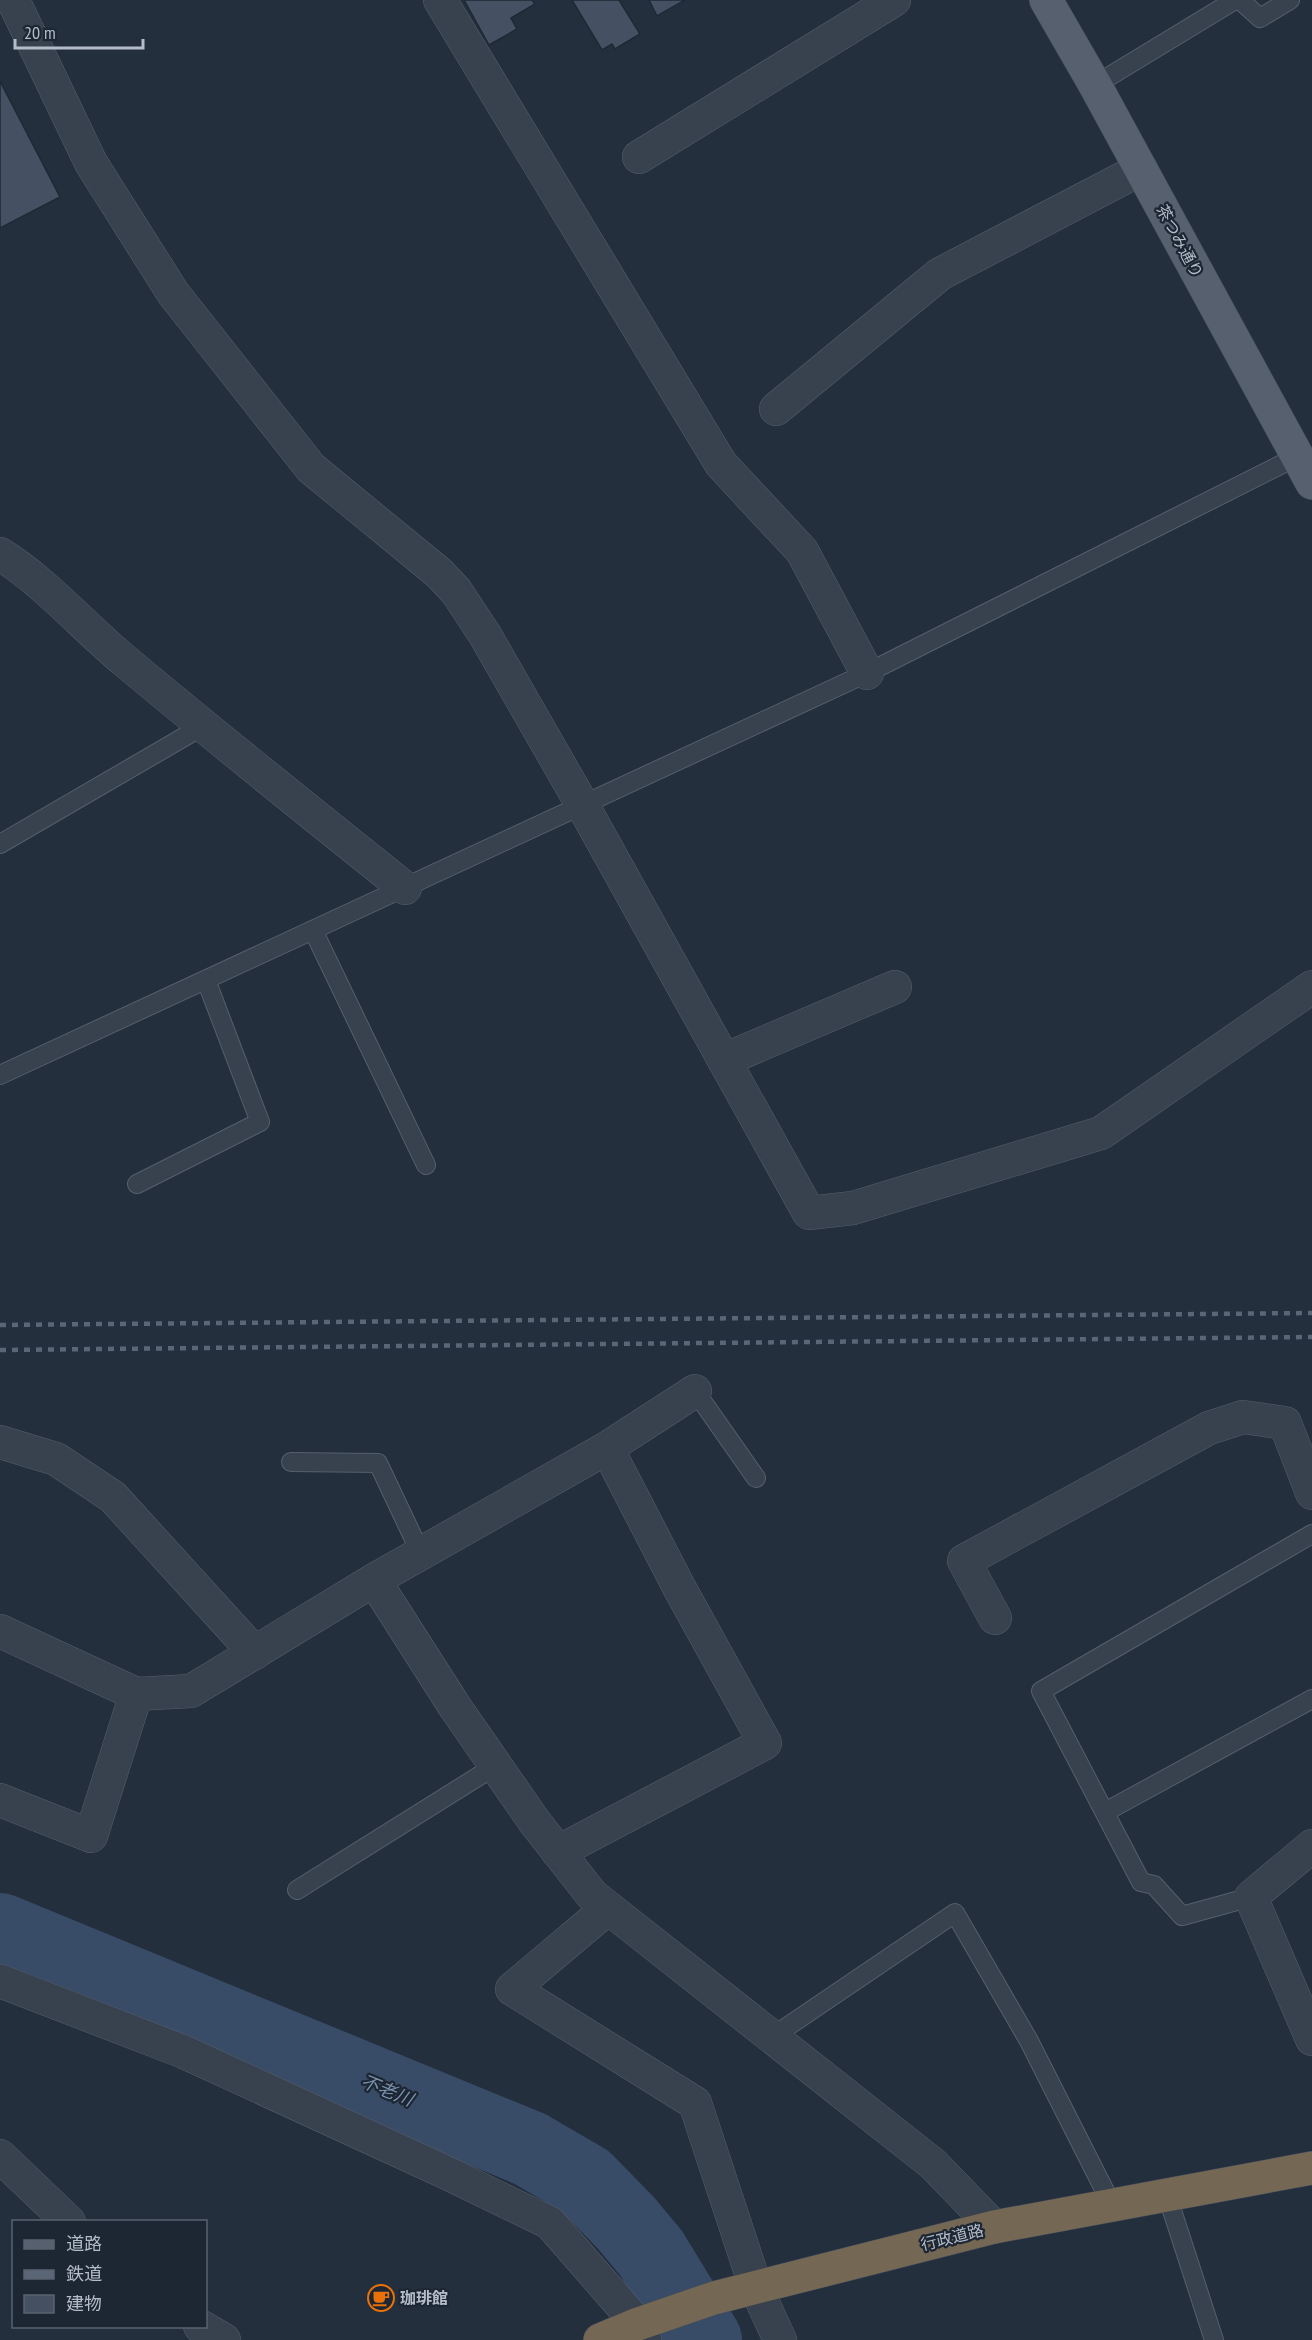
<svg xmlns="http://www.w3.org/2000/svg" width="1312" height="2340" font-family="'PT Sans Narrow','Noto Sans JP',sans-serif">
<style>
.lines{fill:none;stroke-linecap:round;stroke-linejoin:round}
.river{stroke:#394c67;stroke-width:76}
.building{fill:#455162;stroke:#1f2835;stroke-width:1.5}
.lane-casing{stroke:#565f6c;stroke-width:20}
.street-casing{stroke:#565f6c;stroke-width:34}
.primary-casing{stroke:#414a57;stroke-width:34}
.highway-casing{stroke:#434c59;stroke-width:34}
.lane{stroke:#38414e;stroke-width:18}
.street{stroke:#38414e;stroke-width:33}
.primary{stroke:#56606e;stroke-width:33}
.highway{stroke:#746855;stroke-width:33}
.rail{stroke:#5a6575;stroke-width:4.5;stroke-dasharray:6 6;stroke-linecap:butt}
.labels{text-anchor:middle;dominant-baseline:central;stroke-width:4.5;stroke-linejoin:round;paint-order:stroke}
.street-label{font-size:16px;fill:#b4bcc9;stroke:#1d2633}
.poi-label{font-size:16px;font-weight:bold;fill:#b4bcc9;stroke:#1d2633;text-anchor:start}
.water-label{font-size:18px;font-style:italic;fill:#7c92b1;stroke:#1d2633}
</style>
<rect width="100%" height="100%" fill="#242f3e"/>
<g class="lines">
<!-- river -->
<polyline class="river" points="0,1931 530,2149 585,2181 626,2223 651,2253 704,2340"/>
</g>
<!-- building -->
<g class="building">
<polygon points="464,0 532,0 535,4 511,18 517,29 489,45"/>
<polygon points="572,0 619,0 640,34 615,49 612,44 602,50"/>
<polygon points="649,0 685,0 657,16"/>
<polygon points="0,81 60,197 0,228"/>
</g>
<g class="lines">
<defs>
<g id="lane">
<polyline points="1240,0 1260,18 1290,0"/>
<polyline points="1095,85 1235,0"/>
<polyline points="0,844 203,726"/>
<polyline points="313,930 426,1165"/>
<polyline points="0,1075 867,673 1296,457"/>
<polyline points="137,1184 260,1122 206,980"/>
<polyline points="695,1391 756,1478"/>
<polyline points="291,1462 378,1463 421,1554"/>
<polyline points="1105,1812 1312,1699"/>
<polyline points="297,1890 495,1766"/>
<polyline points="1251,1897 1182,1916 1154,1885 1141,1882 1041,1691 1312,1534"/>
<polyline points="772,2037 955,1913 1029,2041 1112,2205"/>
<polyline points="1167,2195 1214,2340"/>
</g>
<g id="street">
<polyline points="13,0 91,163 173,293 311,468 439,573 456,591 485,635 583,806 809,1213 853,1208 1101,1133 1312,987"/>
<polyline points="440,0 721,464 802,551 867,673"/>
<polyline points="639,157 894,0"/>
<polyline points="776,409 940,274 1141,169"/>
<path d="M0,554C44,581 84,627 125,661C217,738 311,813 405,888"/>
<polyline points="724,1060 895,987"/>
<polyline points="0,1442 56,1459 113,1497 255,1653"/>
<polyline points="374,1580 455,1707 534,1821 592,1895 933,2164 994,2227"/>
<polyline points="995,1618 964,1561 1209,1428 1243,1417 1285,1423 1312,1493"/>
<polyline points="0,1631 136,1694 191,1691 374,1580 607,1448 695,1391"/>
<polyline points="0,1800 91,1836 136,1694"/>
<polyline points="1312,1846 1251,1897 1312,2039"/>
<polyline points="558,1852 765,1743 680,1589 607,1448"/>
<polyline points="608,1908 512,1989 695,2103 756,2288 780,2340"/>
<polyline points="0,1981 184,2052 445,2172 550,2223 638,2324 645,2340"/>
<polyline points="0,2156 69,2222"/>
<polyline points="200,2326 224,2340"/>
</g>
<polyline id="primary" points="1046,0 1095,85 1312,483"/>
<polyline id="highway" points="600,2340 638,2324 714,2298 994,2227 1312,2168"/>
</defs>
<!-- lane casing -->
<use href="#lane" class="lane-casing"/>
<!-- street casing -->
<use href="#street" class="street-casing"/>
<!-- primary casing -->
<use href="#primary" class="primary-casing"/>
<!-- highway casing -->
<use href="#highway" class="highway-casing"/>
<!-- lane -->
<use href="#lane" class="lane"/>
<!-- street -->
<use href="#street" class="street"/>
<!-- primary -->
<use href="#primary" class="primary"/>
<!-- highway -->
<use href="#highway" class="highway"/>
<!-- rail -->
<g class="rail">
<polyline points="0,1325 1312,1313"/>
<polyline points="0,1350 1312,1337"/>
</g>
</g>
<!-- icons -->
<defs>
<symbol id="cafe-ring" viewBox="-11 -11 22 22"><circle r="9.5" fill="#1d2633" stroke="#e8710a" stroke-width="1.5"/><path d="M-5.5-4.5H6V0H3Q3 3.5 0 3.5H-2.5Q-5.5 3.5-5.5 0ZM3-3.2v2h1.7v-2ZM-6 4.5H4V6H-6Z" fill="#e8710a"/></symbol>
</defs>
<g fill-rule="evenodd">
<use href="#cafe-ring" x="366" y="2283" width="30" height="30"/>
</g>
<g class="labels">
<!-- street labels -->
<g class="street-label">
<text transform="translate(1180 241) rotate(62)">茶つみ通り</text>
<text transform="translate(952 2237) rotate(-14)">行政道路</text>
</g>
<!-- poi labels -->
<g class="poi-label">
<text x="400" y="2298">珈琲館</text>
</g>
<!-- water labels -->
<g class="water-label">
<text transform="translate(387 2090) rotate(22)">不老川</text>
</g>
</g>
<!-- legend -->
<rect x="12" y="2220" width="195" height="108" fill="#1d2633" stroke="#59626f" stroke-width="1.5"/>
<rect x="24" y="2240" width="30" height="9" fill="#56606e" stroke="#59626f" stroke-width="1.5"/>
<text x="66" y="2250" font-size="18" fill="#b4bcc9">道路</text>
<rect x="24" y="2270" width="30" height="9" fill="#5a6575" stroke="#59626f" stroke-width="1.5"/>
<text x="66" y="2280" font-size="18" fill="#b4bcc9">鉄道</text>
<rect x="24" y="2295" width="30" height="18" fill="#455162" stroke="#59626f" stroke-width="1.5"/>
<text x="66" y="2310" font-size="18" fill="#b4bcc9">建物</text>
<!-- scale -->
<path d="M15 39v9h128v-9" fill="none" stroke="#b4bcc9" stroke-width="3"/>
<text x="24" y="39" font-size="18" fill="#b4bcc9" stroke="#1d2633" stroke-width="4.5" paint-order="stroke">20 m</text>
</svg>
